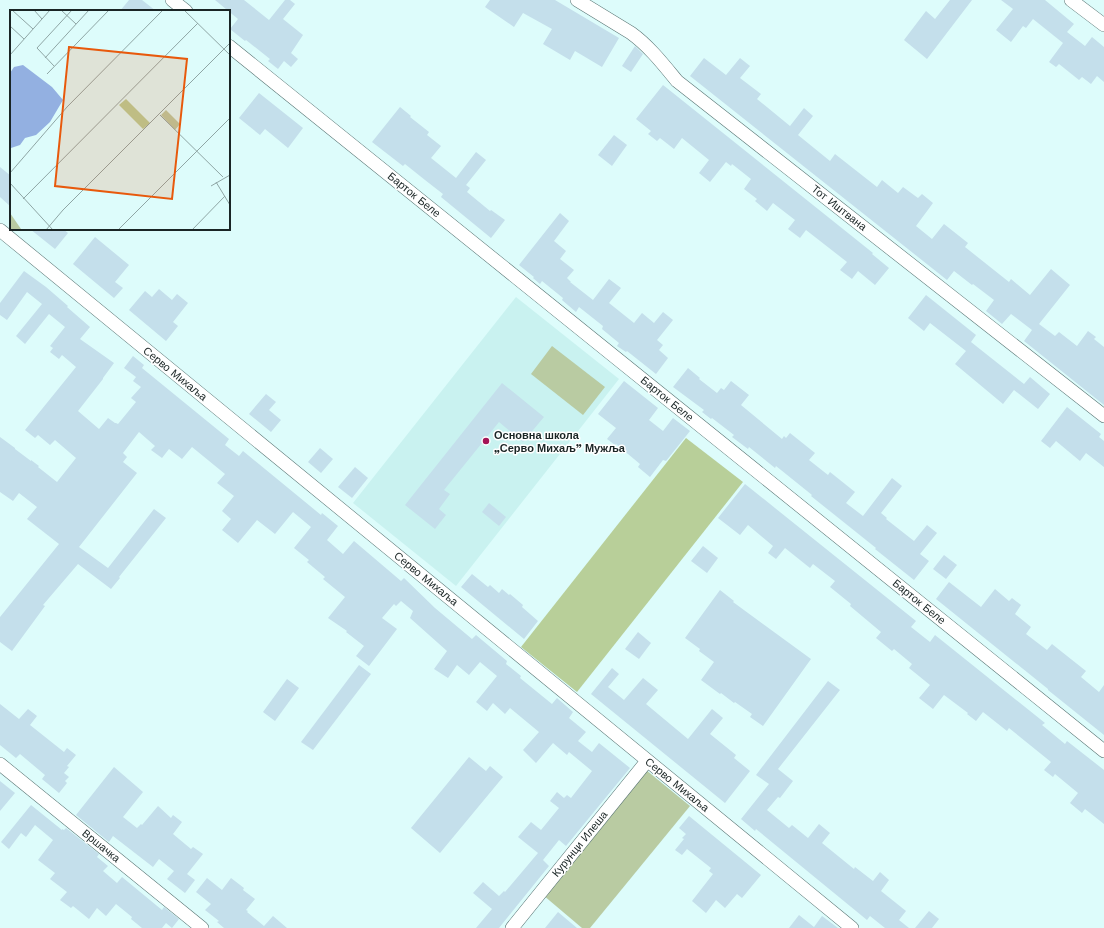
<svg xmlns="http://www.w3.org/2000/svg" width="1104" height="928" font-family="'Work Sans',sans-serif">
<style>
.built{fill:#c9f2f0}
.green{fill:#b9cba2}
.forest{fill:#b8cf99}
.building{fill:#c4dfeb}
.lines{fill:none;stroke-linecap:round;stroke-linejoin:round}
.minor-casing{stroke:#587473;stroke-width:14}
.minor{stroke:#fff;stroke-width:13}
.poi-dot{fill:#a41356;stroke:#fff;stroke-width:1.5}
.labels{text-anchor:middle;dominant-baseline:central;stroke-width:3;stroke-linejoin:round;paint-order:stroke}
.street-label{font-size:11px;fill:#1a2525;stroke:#fff}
.poi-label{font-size:11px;font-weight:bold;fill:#1a2525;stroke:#fff;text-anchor:start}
.inset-road{fill:none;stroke:#8fa6a5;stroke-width:1}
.view{fill:#e8590c;fill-opacity:0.15;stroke:#e8590c;stroke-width:2}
.inset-edge{fill:none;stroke:#1a2525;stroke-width:2}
</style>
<rect width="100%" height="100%" fill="#ddfcfb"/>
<!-- built -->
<polygon class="built" points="516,297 619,379 456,586 353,503"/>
<!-- green -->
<g class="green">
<polygon points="552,346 605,387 583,415 531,374"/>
<polygon points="646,770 690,806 590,928 582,928 543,895"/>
</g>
<!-- forest -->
<polygon class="forest" points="686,438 743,482 577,692 521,647"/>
<!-- building -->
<g class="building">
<polygon points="129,0 142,0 156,11 120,11"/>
<polygon points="215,0 244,0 269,20 285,0 290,0 295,4 283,19 303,35 291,53 298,59 291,67 284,61 278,69 268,61 270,59 246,40 245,41 230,29 238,19"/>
<polygon points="490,0 555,0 619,38 602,67 575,51 570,60 543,44 552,29 523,13 514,27 485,7"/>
<polygon points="950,0 972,0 927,59 904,40 926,11 935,19"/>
<polygon points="1001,0 1045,0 1074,24 1067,32 1085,46 1092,37 1104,47 1104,82 1097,76 1091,84 1082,77 1079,80 1059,64 1056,67 1049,62 1063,43 1033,19 1026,28 1023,26 1011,42 996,30 1013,9"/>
<polygon points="635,46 643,54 631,72 622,66"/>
<polygon points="704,58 726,75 740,58 750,66 740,78 761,94 757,99 790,126 804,108 813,116 798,135 830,161 835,154 877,187 882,180 898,193 903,187 918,198 922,194 933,203 916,226 932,239 944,224 968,243 965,247 1009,282 1011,279 1030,295 1051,269 1070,285 1039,324 1055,336 1059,332 1077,346 1088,331 1096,337 1094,339 1104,347 1104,405 1024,341 1032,330 1011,314 1002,324 986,311 994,300 973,284 972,285 954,271 947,280 690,76"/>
<polygon points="663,85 873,253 872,254 889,268 875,285 858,271 852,279 840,270 847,262 806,230 800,238 788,229 795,220 773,203 767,211 755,201 757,199 744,189 751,179 732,164 731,166 726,162 710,182 699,173 709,160 682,138 674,149 660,138 657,141 648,134 651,131 636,119"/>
<polygon points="259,93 303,128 288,148 265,129 260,135 239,118"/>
<polygon points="400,107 411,116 410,117 429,132 427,135 441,146 431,158 456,178 476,152 486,160 466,185 470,188 467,192 490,211 491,210 505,220 491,238 441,197 443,194 425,180 405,164 403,166 372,142"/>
<polygon points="614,135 627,145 612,166 598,155"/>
<polygon points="0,167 11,176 11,207 0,197"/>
<polygon points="560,213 569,221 554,241 566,251 560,259 574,270 567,278 571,282 570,282 593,300 609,279 621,288 609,303 634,323 642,313 654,323 663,312 673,320 657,340 663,345 659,350 668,358 656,374 627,351 626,352 617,346 619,343 602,329 603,326 579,307 576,312 562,300 563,298 542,281 540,284 533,278 534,277 519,265"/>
<polygon points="30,229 63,229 68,233 55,249"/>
<polygon points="95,237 129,265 115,282 123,288 114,298 73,264"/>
<polygon points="24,271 46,287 68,306 67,307 90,327 80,339 114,363 103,378 103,379 78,411 99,429 108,418 115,423 116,423 118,424 136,402 131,398 141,387 133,381 136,377 124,368 133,356 144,365 142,368 229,439 225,445 239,456 243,451 321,515 322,513 338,526 327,540 343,554 354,541 401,581 404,578 435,608 472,639 476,635 507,661 506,664 521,676 520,678 552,704 557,698 573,712 569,718 586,732 578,741 592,752 599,743 630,768 566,846 559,840 543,860 549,866 499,928 476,928 492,909 473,893 483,882 499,896 504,891 505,892 538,853 518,837 531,822 541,830 559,808 550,801 557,792 564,798 567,795 571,798 592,771 569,752 567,755 553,743 536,763 523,750 539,732 510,708 505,714 493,703 487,711 476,702 497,676 480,662 469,675 457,665 448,678 434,669 447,651 410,618 413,611 401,601 396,606 394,604 382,618 397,629 369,666 356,656 364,646 346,632 347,631 328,618 345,597 323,579 325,577 307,562 309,560 294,548 311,527 293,512 275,534 257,520 238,543 222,530 231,519 222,511 234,496 217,483 225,474 192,447 182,459 169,449 162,458 151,450 155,446 139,432 123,453 127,457 123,462 137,473 79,547 108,568 154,509 166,518 119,577 120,578 111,589 78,564 43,605 45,606 12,651 0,642 0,617 59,544 27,519 37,507 19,493 13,501 0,492 0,437 15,448 15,449 31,461 31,460 39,466 38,467 57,482 76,458 55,440 50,445 38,435 35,438 25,430 76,367 62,355 59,359 50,352 53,348 50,346 65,327 49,314 25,344 16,336 42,304 27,292 7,320 0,315 0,303"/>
<polygon points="159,289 172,300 177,294 188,303 173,322 178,326 166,341 129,310 145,291 152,297"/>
<polygon points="926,295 976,335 971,342 1024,384 1030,377 1050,394 1038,409 1014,390 1003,404 955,364 966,351 930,323 924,331 908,318"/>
<polygon points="688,368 700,378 699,379 717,393 721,388 724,390 731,381 749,395 741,405 782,439 784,436 786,438 790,433 815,453 809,460 828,475 830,472 855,492 846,503 863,516 892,478 902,486 881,513 887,518 886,519 914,541 927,525 937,533 920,554 929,561 914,580 875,549 876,548 811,496 812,495 776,466 775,468 749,447 748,449 732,437 734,435 712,418 711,419 702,412 704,410 673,387"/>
<polygon points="624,381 658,408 649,420 663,431 673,418 690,431 666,461 663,460 650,477 638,467 640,464 616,444 615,445 607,439 616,428 598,414"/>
<polygon points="502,383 544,417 523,442 499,422 444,490 450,494 439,509 446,515 435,529 405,505"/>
<polygon points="266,394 276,402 269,410 281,420 271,432 249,414"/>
<polygon points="1067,407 1101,434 1099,437 1104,441 1104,467 1086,453 1080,461 1056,441 1050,448 1041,441"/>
<polygon points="320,448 333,459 321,473 308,462"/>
<polygon points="355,467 368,478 352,498 338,487"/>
<polygon points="745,484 916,621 911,627 930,642 935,635 1045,723 1042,725 1065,744 1067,741 1104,770 1104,824 1085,809 1082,813 1070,803 1078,793 1055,774 1053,777 1044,770 1051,762 1009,728 1007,731 983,712 976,721 967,714 968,713 944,695 933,709 919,698 930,685 909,668 912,664 894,649 892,651 876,638 881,632 850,606 851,604 830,587 835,581 813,564 810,568 785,548 776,559 768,553 773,546 748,525 740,535 718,518"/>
<polygon points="489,503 506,517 499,526 482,512"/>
<polygon points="703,546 718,558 707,573 691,561"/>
<polygon points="944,555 957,565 946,579 933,569"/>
<polygon points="472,574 488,587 490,585 499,593 502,589 509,595 510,594 523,605 522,607 538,621 524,639 461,587"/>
<polygon points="949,582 981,607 995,589 1009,601 1012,598 1021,605 1015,614 1031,627 1026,634 1047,650 1052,644 1062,652 1086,671 1081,677 1099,692 1104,685 1104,735 1048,690 1048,689 936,599"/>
<polygon points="720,590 734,601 733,602 811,659 763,726 750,717 752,714 735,702 734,703 721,693 720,694 701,680 714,662 699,651 700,649 685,638"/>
<polygon points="638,632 651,643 639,659 625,649"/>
<polygon points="359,665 371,674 313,750 301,742"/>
<polygon points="612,668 619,674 608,687 624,700 643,678 658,690 646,704 688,739 712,709 723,718 710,734 736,755 734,758 750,771 725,803 591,694"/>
<polygon points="287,679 299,688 275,721 263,712"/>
<polygon points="828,681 840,690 778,769 793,781 780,798 778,797 767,810 789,828 792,825 808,838 819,824 830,833 822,843 854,869 855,867 873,881 880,872 889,880 881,891 906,911 899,920 909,928 885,928 870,916 867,920 756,829 755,831 741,819 769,784 756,775"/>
<polygon points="0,704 19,719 28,709 37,716 30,725 64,752 67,748 76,755 67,766 69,767 64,773 69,777 65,781 67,783 59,793 42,779 45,775 20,754 16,758 0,745"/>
<polygon points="469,757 486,771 490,766 503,777 440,853 411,828"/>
<polygon points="114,767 143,792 123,817 137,828 141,824 142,825 158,806 171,818 173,815 182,822 173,834 191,849 193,847 203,854 187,874 195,880 185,893 167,879 174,871 159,859 153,867 113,836 109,842 76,815"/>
<polygon points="0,781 15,793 0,811"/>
<polygon points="31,805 62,830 62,829 64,830 66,828 99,854 97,857 108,866 103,871 117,883 122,877 162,910 164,907 179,919 172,928 166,923 162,928 142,928 131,919 132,917 116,904 106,916 97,908 89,919 73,906 71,908 60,900 67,892 50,879 55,873 38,860 53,840 35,825 26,837 21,833 9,849 1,842"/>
<polygon points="689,816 761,875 742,898 737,894 725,908 716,900 706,913 692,901 713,874 709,871 711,868 687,849 682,855 675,850 684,839 682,838 686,834 679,828"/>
<polygon points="207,878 222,890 231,878 244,888 243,890 255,899 246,910 248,911 247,912 264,926 273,916 287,928 224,928 217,922 219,921 205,910 211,904 196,892"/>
<polygon points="929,911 939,919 932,928 915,928"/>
<polygon points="558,912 577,928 545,928"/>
<polygon points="799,915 814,927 822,916 838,928 789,928"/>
</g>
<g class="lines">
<defs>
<g id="minor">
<polyline points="172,0 186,11"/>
<path d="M577,0L631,33C649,46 663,64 677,81L1104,416"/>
<polyline points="1071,0 1104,25"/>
<polyline points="229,46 1104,751"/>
<polyline points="0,230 852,928"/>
<polyline points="0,764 202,928"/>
<polyline points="512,928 647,761"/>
</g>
</defs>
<!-- minor casing -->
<use href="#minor" class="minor-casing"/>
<!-- minor -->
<use href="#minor" class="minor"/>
</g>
<!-- markers -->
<circle class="poi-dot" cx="486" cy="441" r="4"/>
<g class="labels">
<!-- street labels -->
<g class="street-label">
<text transform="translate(414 195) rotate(39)">Барток Беле</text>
<text transform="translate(839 208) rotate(38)">Тот Иштвана</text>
<text transform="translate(175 374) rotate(39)">Серво Михаља</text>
<text transform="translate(667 399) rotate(39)">Барток Беле</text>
<text transform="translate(426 579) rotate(39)">Серво Михаља</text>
<text transform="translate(919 602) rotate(39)">Барток Беле</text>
<text transform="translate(677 785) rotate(39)">Серво Михаља</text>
<text transform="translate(580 844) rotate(-51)">Курунци Илеша</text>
<text transform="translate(101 846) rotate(39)">Вршачка</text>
</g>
<!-- poi labels -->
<g class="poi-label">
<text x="494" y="435">Основна школа<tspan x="494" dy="13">„Серво Михаљ” Мужља</tspan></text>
</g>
</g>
<!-- overview -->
<g transform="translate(10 10)">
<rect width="220" height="220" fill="#ddfcfb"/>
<path d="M156,100L170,114L165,120L151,105ZM0,203L11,219L10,220H0Z" fill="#b9cba2"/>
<path d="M116,89L140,113L133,119L109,95Z" fill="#b8cf99"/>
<path d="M13,55L42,77L53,90L40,112L26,125L15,128L10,135L1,138L0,63L4,57Z" fill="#93b0e1"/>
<path class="inset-road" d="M2,0L23,19M24,0L32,9M51,0L66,14M174,0L220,45M0,16L14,29M0,45L40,0M35,48L79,0M44,56L27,38L62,0M37,64L99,0M150,105L213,167M0,163L57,97L153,0M206,172L220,195M0,173L43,220M201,176L220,165M13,189L188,13M36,220L53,200L220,33M108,220L220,108M182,220L215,186"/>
<path class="view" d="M59,37L177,49L162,189L45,176Z"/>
<rect width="220" height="220" class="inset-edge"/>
</g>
</svg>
